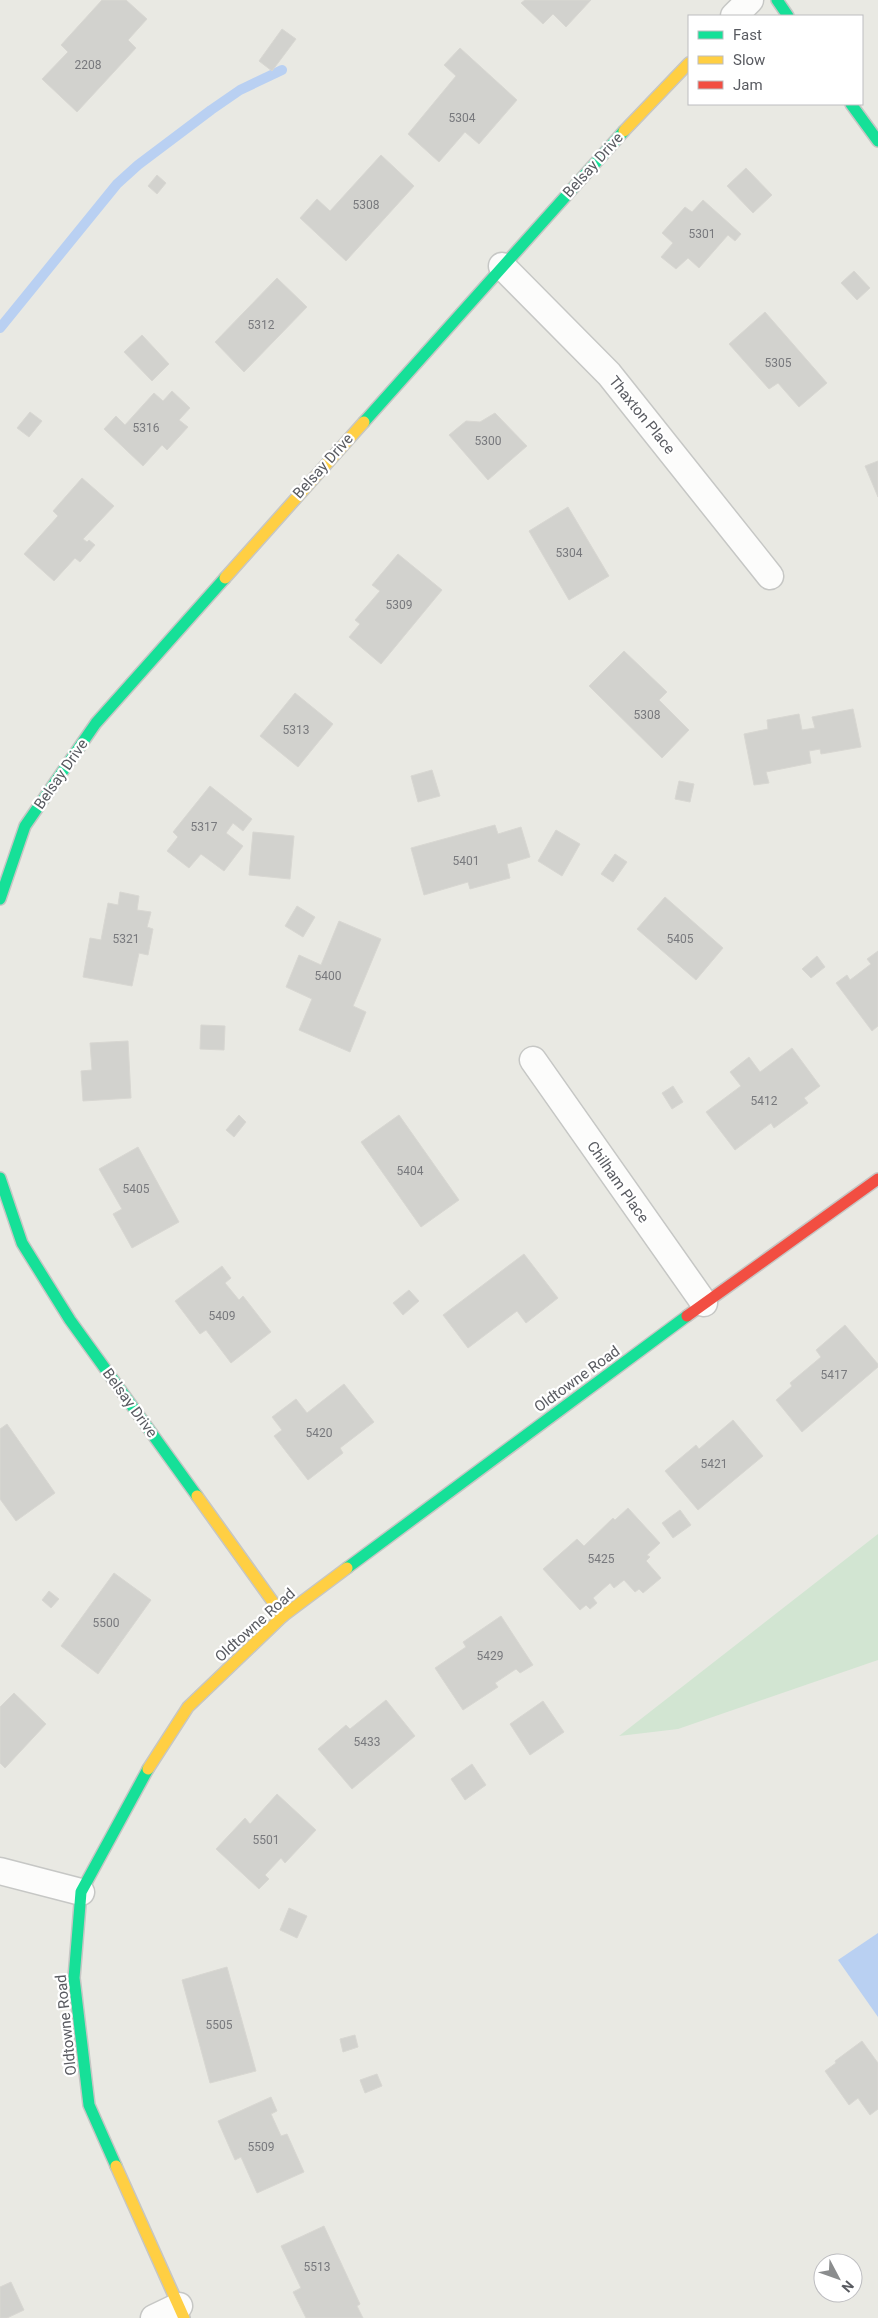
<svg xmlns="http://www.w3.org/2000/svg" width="878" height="2318" font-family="Roboto,sans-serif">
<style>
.green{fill:#d2e5d2}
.water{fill:#b9d0f2}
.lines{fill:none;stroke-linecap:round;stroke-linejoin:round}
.stream{stroke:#b9d0f2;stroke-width:10}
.building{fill:#d2d2ce;stroke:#d8d7d2}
.street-casing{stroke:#c6c7c5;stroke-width:29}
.fast-casing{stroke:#c6c6c4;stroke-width:14}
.slow-casing{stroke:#c6c6c4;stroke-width:14}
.jam-casing{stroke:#c6c6c4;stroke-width:14}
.street{stroke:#fcfcfb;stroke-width:26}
.fast{stroke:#16e098;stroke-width:11}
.slow{stroke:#ffcf43;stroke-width:11}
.jam{stroke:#f24e42;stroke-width:11}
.labels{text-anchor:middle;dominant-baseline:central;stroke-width:4.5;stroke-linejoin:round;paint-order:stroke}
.number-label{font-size:12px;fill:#78797d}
.street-label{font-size:15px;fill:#595b61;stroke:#fff}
</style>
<rect width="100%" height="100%" fill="#e9e9e3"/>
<!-- green -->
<polygon class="green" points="878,1534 878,1660 678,1729 619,1736"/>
<!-- water -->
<polygon class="water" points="878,1933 878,2017 838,1960"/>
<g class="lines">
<!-- stream -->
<polyline class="stream" points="0,328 117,184 138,165 211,110 240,90 282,70"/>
</g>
<!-- building -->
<g class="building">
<polygon points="102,0 126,0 147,19 128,40 136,48 77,112 42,79 68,52 61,45"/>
<polygon points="525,0 591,0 566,27 553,14 543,24 521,3"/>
<polygon points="282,29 296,39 272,71 259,61"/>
<polygon points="460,48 517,100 479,144 465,132 439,162 408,134 456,76 444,65"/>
<polygon points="381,155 414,186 346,261 300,218 317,199 330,211"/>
<polygon points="746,168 772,195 753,213 727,186"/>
<polygon points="157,175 166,183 157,194 148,186"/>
<polygon points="703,200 741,234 735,241 728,235 699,268 688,258 676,269 661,257 673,243 662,233 685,207 692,212"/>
<polygon points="854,271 870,288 857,300 841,283"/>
<polygon points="277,278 307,307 244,372 215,342"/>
<polygon points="765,312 827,383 799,407 778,383 769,389 729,344"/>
<polygon points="142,335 169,364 152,381 124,352"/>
<polygon points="172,391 190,408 179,420 188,427 167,450 162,445 143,466 104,429 116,416 125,425 154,393 163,401"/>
<polygon points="30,412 42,421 29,437 17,428"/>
<polygon points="495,413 527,446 488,480 449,435 466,421 480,422"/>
<polygon points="878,461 878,497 865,466"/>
<polygon points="82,478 114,506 83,539 87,542 89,540 95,545 80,562 75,558 54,581 24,554 58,516 53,511"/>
<polygon points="568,507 609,576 569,600 529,531"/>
<polygon points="398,554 442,590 381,664 349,637 360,624 355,620 380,591 372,585"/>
<polygon points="624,651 667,692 659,700 689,730 662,758 589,686"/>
<polygon points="295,693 333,724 298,767 260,736"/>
<polygon points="853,709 861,747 821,754 820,749 809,751 811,763 766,772 769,783 754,785 744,734 768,729 767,720 799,714 802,730 815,728 812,717"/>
<polygon points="432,770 440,796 418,802 411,776"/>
<polygon points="679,781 694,784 690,802 675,799"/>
<polygon points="210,786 252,819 243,831 233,823 226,833 243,846 224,871 201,854 189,868 167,851 178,837 173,832"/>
<polygon points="495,825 498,834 521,827 530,857 507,864 510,878 470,889 468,882 424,895 411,848"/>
<polygon points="556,830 580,844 562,876 538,861"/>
<polygon points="253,832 294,836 290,879 249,875"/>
<polygon points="615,854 627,862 613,882 601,874"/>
<polygon points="120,892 139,896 137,910 151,912 147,927 153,929 148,955 139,953 132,986 83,977 90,938 101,940 108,903 118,905"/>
<polygon points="665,897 723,948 696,980 637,929"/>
<polygon points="297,906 315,917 303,937 285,926"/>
<polygon points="339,921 381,939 353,1006 366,1012 350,1052 299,1030 312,999 286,987 299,955 321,965"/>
<polygon points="878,951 878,1026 872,1031 836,983 847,975 850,980 871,964 867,959"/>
<polygon points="817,956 825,967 811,978 802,969"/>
<polygon points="201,1025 225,1026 224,1050 200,1049"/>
<polygon points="128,1041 131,1098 83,1101 81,1071 92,1070 90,1043"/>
<polygon points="792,1048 820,1086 804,1098 808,1103 774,1128 771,1123 735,1150 706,1112 741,1086 730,1072 749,1057 760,1072"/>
<polygon points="673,1086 683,1102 672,1109 662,1093"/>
<polygon points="239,1115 246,1122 234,1137 226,1130"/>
<polygon points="399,1115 459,1200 421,1227 361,1142"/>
<polygon points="138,1147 179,1222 132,1248 113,1214 122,1209 99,1169"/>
<polygon points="524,1254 558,1298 526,1323 517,1311 468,1348 443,1315"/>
<polygon points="222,1266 231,1278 225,1283 239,1300 243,1296 271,1332 231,1363 206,1330 200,1334 175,1301"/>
<polygon points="409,1290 419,1301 403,1315 393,1303"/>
<polygon points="845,1325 878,1364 878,1367 802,1432 776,1400 792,1386 790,1383 821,1357 816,1350"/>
<polygon points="344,1384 374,1422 340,1448 343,1453 308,1480 274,1436 282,1430 272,1417 296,1399 307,1413"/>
<polygon points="733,1420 763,1456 698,1510 665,1471 696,1445 699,1449"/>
<polygon points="7,1424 55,1493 16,1521 0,1499 0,1429"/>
<polygon points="628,1508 660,1543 647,1555 650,1557 646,1561 661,1578 643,1593 639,1589 635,1592 624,1580 614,1588 610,1583 593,1598 597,1603 590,1609 586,1605 580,1610 543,1569 577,1539 584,1546 613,1518 615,1520"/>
<polygon points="680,1510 691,1525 673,1538 662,1523"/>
<polygon points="114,1573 151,1600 98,1674 61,1646"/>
<polygon points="49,1591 59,1599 51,1608 42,1600"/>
<polygon points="501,1616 533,1665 520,1673 516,1669 495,1683 498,1687 463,1710 435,1668 466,1647 463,1642"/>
<polygon points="14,1693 46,1724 5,1768 0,1763 0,1707"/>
<polygon points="386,1700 415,1736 352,1789 318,1749 346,1725 350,1729"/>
<polygon points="543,1701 564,1732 530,1755 510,1724"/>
<polygon points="472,1764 486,1785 465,1800 451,1779"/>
<polygon points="277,1794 316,1830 285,1863 281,1858 265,1875 269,1879 259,1889 216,1849 245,1818 250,1824"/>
<polygon points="289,1908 307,1916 297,1938 280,1930"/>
<polygon points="227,1967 256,2071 210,2083 182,1980"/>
<polygon points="355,2035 358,2047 343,2052 340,2039"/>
<polygon points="862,2041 878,2063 878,2109 870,2115 858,2098 849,2105 825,2071 836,2063 835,2061"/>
<polygon points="377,2074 382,2086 365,2093 360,2080"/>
<polygon points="271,2097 277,2111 271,2114 281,2136 287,2134 304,2172 257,2193 241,2157 235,2160 218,2121"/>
<polygon points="324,2226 360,2304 357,2306 363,2318 306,2318 293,2292 301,2288 281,2246"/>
<polygon points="11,2282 24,2310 7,2318 0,2318 0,2287"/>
</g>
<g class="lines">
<defs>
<g id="street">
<polyline points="734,16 750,0"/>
<polyline points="502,266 609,374 770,576"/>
<polyline points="533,1060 704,1303"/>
<polyline points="0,1871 81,1892"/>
<polyline points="154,2318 179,2306"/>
</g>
<g id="fast">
<polyline points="777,0 788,16"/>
<polyline points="851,104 878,141"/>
<polyline points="364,422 624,131"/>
<polyline points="0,899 25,826 96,723 225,578"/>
<polyline points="0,1178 22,1243 70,1320 197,1496"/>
<polyline points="347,1568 687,1316"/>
<polyline points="116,2166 89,2105 74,1978 81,1892 148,1769"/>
</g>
<g id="slow">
<polyline points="624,131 689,63"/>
<polyline points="225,578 364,422"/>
<polyline points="197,1496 283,1616"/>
<polyline points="148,1769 188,1707 283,1616 347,1568"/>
<polyline points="116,2166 184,2318"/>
</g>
<polyline id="jam" points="687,1316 878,1179"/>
</defs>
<!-- street casing -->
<use href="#street" class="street-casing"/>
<!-- fast casing -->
<use href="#fast" class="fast-casing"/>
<!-- slow casing -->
<use href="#slow" class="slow-casing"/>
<!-- jam casing -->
<use href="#jam" class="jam-casing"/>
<!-- street -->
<use href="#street" class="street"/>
<!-- fast -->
<use href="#fast" class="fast"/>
<!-- slow -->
<use href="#slow" class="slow"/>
<!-- jam -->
<use href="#jam" class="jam"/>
</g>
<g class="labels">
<!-- number labels -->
<g class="number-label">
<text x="88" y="65">2208</text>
<text x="462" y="118">5304</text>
<text x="366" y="205">5308</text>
<text x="702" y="234">5301</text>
<text x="261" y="325">5312</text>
<text x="778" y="363">5305</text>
<text x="146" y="428">5316</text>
<text x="488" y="441">5300</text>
<text x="569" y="553">5304</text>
<text x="399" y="605">5309</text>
<text x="647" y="715">5308</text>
<text x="296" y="730">5313</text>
<text x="204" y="827">5317</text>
<text x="466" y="861">5401</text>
<text x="126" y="939">5321</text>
<text x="680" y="939">5405</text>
<text x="328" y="976">5400</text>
<text x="764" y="1101">5412</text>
<text x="410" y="1171">5404</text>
<text x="136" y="1189">5405</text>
<text x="222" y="1316">5409</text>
<text x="834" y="1375">5417</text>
<text x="319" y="1433">5420</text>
<text x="714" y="1464">5421</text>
<text x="601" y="1559">5425</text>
<text x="106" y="1623">5500</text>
<text x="490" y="1656">5429</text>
<text x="367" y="1742">5433</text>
<text x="266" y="1840">5501</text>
<text x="219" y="2025">5505</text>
<text x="261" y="2147">5509</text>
<text x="317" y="2267">5513</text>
</g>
<!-- street labels -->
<g class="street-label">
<text transform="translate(593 165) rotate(-48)">Belsay Drive</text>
<text transform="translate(642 415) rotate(51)">Thaxton Place</text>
<text transform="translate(323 466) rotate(-48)">Belsay Drive</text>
<text transform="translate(61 774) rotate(-55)">Belsay Drive</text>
<text transform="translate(618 1182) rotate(55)">Chilham Place</text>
<text transform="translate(577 1379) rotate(-36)">Oldtowne Road</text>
<text transform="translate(130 1403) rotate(54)">Belsay Drive</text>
<text transform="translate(255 1625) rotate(-42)">Oldtowne Road</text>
<text transform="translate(66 2025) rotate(-96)">Oldtowne Road</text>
</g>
</g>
<!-- legend -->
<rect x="688" y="15" width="175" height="90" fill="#ffffff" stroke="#bdbdc0"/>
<rect x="698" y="31" width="25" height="8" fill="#16e098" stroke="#bdbdc0"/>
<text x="733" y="40" font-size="15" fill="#595b61">Fast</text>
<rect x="698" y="56" width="25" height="8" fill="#ffcf43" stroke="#bdbdc0"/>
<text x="733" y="65" font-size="15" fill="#595b61">Slow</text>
<rect x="698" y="81" width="25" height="8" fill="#f24e42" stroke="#bdbdc0"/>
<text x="733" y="90" font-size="15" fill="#595b61">Jam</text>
<!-- north arrow -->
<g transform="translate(838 2278) rotate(131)"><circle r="24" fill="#ffffff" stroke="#bdbdc0"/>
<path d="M0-4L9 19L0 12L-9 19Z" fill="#8b8d8e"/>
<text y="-8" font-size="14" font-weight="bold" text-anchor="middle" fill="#595b61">N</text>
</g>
</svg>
